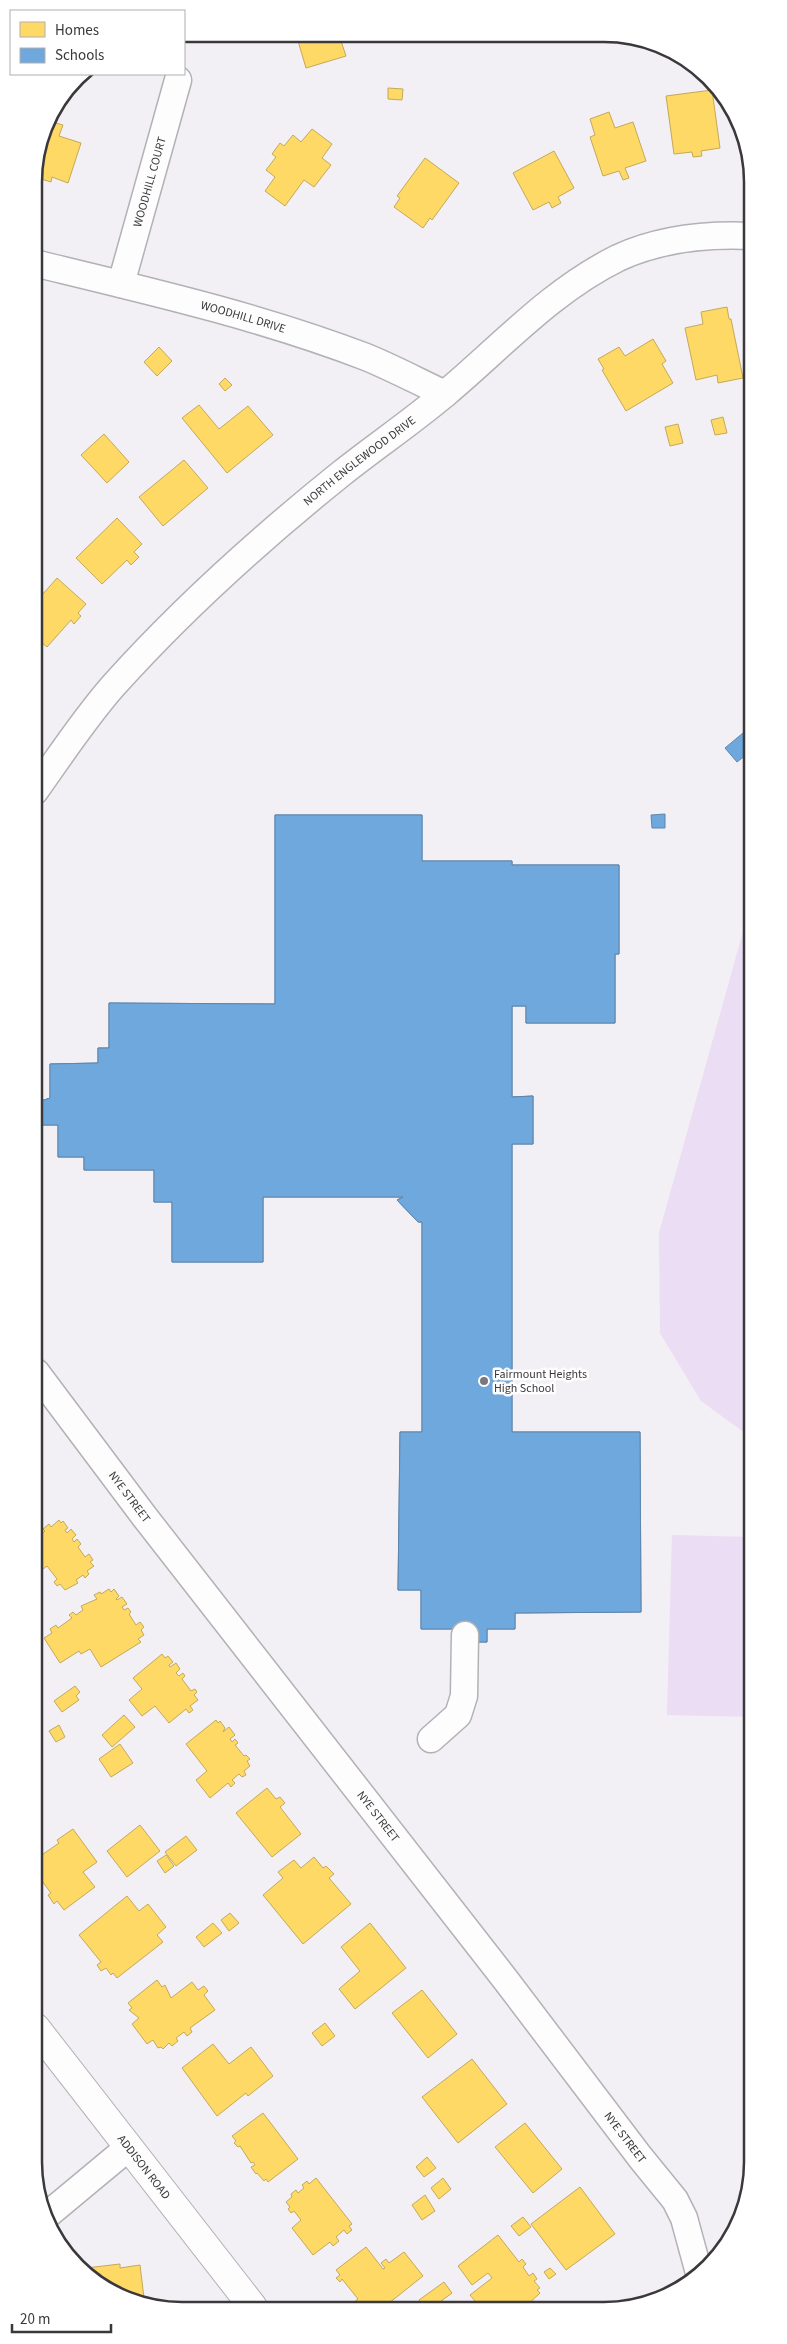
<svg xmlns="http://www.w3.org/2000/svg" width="787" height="2344" font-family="'Source Sans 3',sans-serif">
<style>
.green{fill:#ebddf4}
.homes{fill:#ffd966;stroke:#c4a959}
.schools{fill:#6fa8dc;stroke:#5f86ac;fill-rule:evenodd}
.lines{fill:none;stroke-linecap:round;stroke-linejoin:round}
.street-casing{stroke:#b3b1b5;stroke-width:29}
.secondary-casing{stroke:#b3b1b5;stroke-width:30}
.street{stroke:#fdfdfe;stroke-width:26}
.secondary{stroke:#fdfdfe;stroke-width:28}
.poi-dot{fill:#7b787d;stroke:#fff;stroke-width:2}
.labels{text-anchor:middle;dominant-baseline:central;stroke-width:5;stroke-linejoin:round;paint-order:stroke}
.street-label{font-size:12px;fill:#3b383c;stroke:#fff}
.poi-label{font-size:12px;fill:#3b383c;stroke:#fff;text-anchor:start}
.rim{fill:none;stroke:#3b383c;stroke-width:2.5}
</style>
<rect width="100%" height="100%" fill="#f2eff5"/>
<!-- green -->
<g class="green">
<polygon points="751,903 752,1438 701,1401 660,1333 659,1233"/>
<polygon points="672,1535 752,1537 752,1717 667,1715"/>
</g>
<!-- homes -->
<g class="homes">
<polygon points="296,34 339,35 346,56 306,68"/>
<polygon points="388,88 403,89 402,100 388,99"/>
<polygon points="712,90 720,148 701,151 702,156 693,157 692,152 674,154 666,96"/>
<polygon points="609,112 615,128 633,122 646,161 625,168 629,178 623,180 619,171 603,176 590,137 595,135 590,119"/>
<polygon points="48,121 63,125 59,136 81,143 68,183 52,177 51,182 41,179 42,175 34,173"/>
<polygon points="312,129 332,144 322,158 331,165 314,187 304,180 285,206 265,191 275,177 266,170 276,157 272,154 280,143 284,146 293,135 301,142"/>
<polygon points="554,151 574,188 558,197 561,203 552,208 549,202 533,210 513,173"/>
<polygon points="425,158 459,183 432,220 430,218 423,228 394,207 400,198 397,196"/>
<polygon points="727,307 729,319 731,319 743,378 718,383 717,375 696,380 685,328 703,324 701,312"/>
<polygon points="653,339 666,361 662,364 673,383 626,411 602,370 604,369 598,359 619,347 625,356"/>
<polygon points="159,347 172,361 157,376 144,362"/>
<polygon points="225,378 232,385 225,391 219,384"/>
<polygon points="199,405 219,429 248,406 273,435 227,473 182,418"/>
<polygon points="723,417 727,433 715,435 711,420"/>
<polygon points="678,424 683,443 670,446 665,427"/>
<polygon points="104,434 129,462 107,483 81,455"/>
<polygon points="184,460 208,488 163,526 139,497"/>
<polygon points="117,518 142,544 134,552 139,557 131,565 127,560 102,584 76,558"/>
<polygon points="57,578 86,604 78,613 81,616 74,624 71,620 47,647 35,637 35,604 39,599 35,596 39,592 43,594"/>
<polygon points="59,1520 61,1523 63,1521 68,1528 65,1530 67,1533 71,1529 76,1535 72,1539 74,1542 77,1539 81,1544 78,1547 85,1557 89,1554 93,1560 90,1562 94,1566 87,1571 89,1574 85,1578 83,1575 76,1580 78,1583 65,1590 60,1584 57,1586 54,1582 57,1579 47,1566 36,1574 36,1535 38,1537 45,1531 43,1529 49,1524 51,1527"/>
<polygon points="109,1589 111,1592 114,1589 119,1596 116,1599 117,1600 122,1597 127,1604 122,1607 124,1610 128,1608 131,1612 129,1614 136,1625 140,1622 144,1627 141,1630 144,1635 138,1639 141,1642 101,1667 90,1649 81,1654 79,1651 60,1663 44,1638 52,1633 50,1629 56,1625 58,1628 72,1618 69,1615 73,1612 76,1615 83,1610 81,1606 97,1599 94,1595 100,1592 101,1594"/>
<polygon points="162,1654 165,1658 168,1656 173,1662 169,1665 170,1667 176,1663 180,1669 176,1673 179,1676 183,1673 185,1676 182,1679 191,1691 195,1689 197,1692 194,1695 198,1700 190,1706 193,1710 189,1713 186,1709 169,1723 155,1706 142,1716 129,1700 142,1689 133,1678"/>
<polygon points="75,1686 80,1692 76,1696 79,1700 62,1712 54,1701"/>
<polygon points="124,1715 135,1727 112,1747 102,1735"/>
<polygon points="216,1720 218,1723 220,1721 225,1728 223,1732 229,1727 235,1735 230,1739 232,1742 235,1739 238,1743 235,1745 244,1756 246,1755 250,1759 247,1761 250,1766 244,1771 246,1775 242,1777 239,1774 232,1780 235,1783 231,1787 228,1783 210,1798 196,1780 207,1771 186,1744"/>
<polygon points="59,1725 65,1737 56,1742 49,1731"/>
<polygon points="120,1744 133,1763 111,1777 99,1759"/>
<polygon points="267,1788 276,1799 280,1797 285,1803 280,1807 301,1834 272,1857 236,1813"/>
<polygon points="140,1825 160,1851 127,1877 107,1851"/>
<polygon points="73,1829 97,1862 83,1872 95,1887 64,1910 57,1901 54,1904 48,1895 51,1893 36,1873 36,1859 59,1843 57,1840"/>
<polygon points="186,1836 197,1850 176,1866 165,1852"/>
<polygon points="166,1855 174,1866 165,1873 157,1861"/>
<polygon points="314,1857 323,1868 326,1866 334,1874 329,1878 351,1904 303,1944 263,1895 283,1878 278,1872 294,1860 301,1868"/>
<polygon points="127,1896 139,1911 148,1904 166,1927 157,1935 163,1942 117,1978 113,1973 111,1975 106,1968 101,1971 97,1965 101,1962 79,1935"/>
<polygon points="230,1913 239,1923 229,1931 221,1920"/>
<polygon points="213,1923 222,1933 204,1947 196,1937"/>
<polygon points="370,1923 406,1968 355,2009 339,1989 360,1971 341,1947"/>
<polygon points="157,1980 162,1987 165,1985 171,1998 192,1982 198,1990 204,1986 208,1991 204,1995 215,2010 190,2028 192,2032 187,2036 184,2032 176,2038 178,2041 172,2046 169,2043 163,2049 161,2047 158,2048 153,2040 147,2044 132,2024 139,2018 129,2010 132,2008 128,2003"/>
<polygon points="422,1990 457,2034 428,2058 392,2013"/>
<polygon points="325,2023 335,2036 322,2046 312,2033"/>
<polygon points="213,2044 229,2064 251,2047 273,2076 248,2096 246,2093 217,2116 182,2068"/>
<polygon points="472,2059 507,2104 458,2143 422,2097"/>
<polygon points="263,2113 298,2159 268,2182 266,2179 264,2181 257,2173 256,2174 251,2167 255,2165 253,2162 251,2163 240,2146 238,2147 234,2143 236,2141 232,2136"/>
<polygon points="525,2123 562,2169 533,2193 495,2147"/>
<polygon points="427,2157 436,2168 424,2177 416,2167"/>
<polygon points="316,2178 352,2224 349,2226 352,2230 347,2234 344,2230 336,2237 339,2241 333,2246 330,2242 313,2255 292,2228 301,2220 294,2211 291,2213 288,2209 290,2207 286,2202 292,2197 291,2194 296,2190 298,2193 304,2188 302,2185 307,2181 309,2184"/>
<polygon points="443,2178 451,2189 439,2199 431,2188"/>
<polygon points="580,2187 615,2234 566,2270 531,2224"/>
<polygon points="425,2195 435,2211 422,2220 412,2205"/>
<polygon points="523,2217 531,2227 519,2236 511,2226"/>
<polygon points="498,2235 519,2262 522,2259 526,2264 523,2267 529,2276 533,2273 537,2279 534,2281 540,2288 537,2290 540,2293 525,2307 522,2303 519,2305 521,2307 479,2306 476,2307 472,2303 475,2301 470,2295 492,2278 488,2273 472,2285 458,2266"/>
<polygon points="366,2247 383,2269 385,2268 381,2263 386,2259 389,2263 404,2252 423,2276 384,2307 365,2307 363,2305 358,2307 354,2302 358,2299 342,2279 340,2282 336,2278 340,2275 336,2270"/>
<polygon points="120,2264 120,2268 140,2265 144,2298 131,2299 117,2295 87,2273 86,2268"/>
<polygon points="550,2268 556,2274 549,2279 544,2272"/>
<polygon points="444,2282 452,2293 433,2307 425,2307 419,2300"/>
</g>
<!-- schools -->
<g class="schools">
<polygon points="743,733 751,743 751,751 737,762 725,748"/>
<polygon points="665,814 665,828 652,828 651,815"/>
<path d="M275,815H422V861H512V865H619V954H615V1023H526V1006H512V1097L533,1096V1144H512V1432H640L641,1612L515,1613V1629H487V1642H458V1629H421V1590H398L400,1432H422V1222H418L397,1200L403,1197H263V1262H172V1202H154V1170H84V1157H58V1125H35V1103L50,1098V1064L98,1063V1048H109V1003L275,1004ZM305,1019H422V1125H377V1106H308V1125H262V1051H280V1060H306Z"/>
<polygon points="275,815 422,815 422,861 512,861 512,865 619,865 619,954 615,954 615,1023 526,1023 526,1006 512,1006 512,1097 533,1096 533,1144 512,1144 512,1432 640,1432 641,1612 515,1613 515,1629 487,1629 487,1642 458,1642 458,1629 421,1629 421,1590 398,1590 400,1432 422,1432 422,1222 418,1222 397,1200 403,1197 263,1197 263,1262 172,1262 172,1202 154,1202 154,1170 84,1170 84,1157 58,1157 58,1125 35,1125 35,1103 50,1098 50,1064 98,1063 98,1048 109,1048 109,1003 275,1004"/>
</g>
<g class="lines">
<defs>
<g id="street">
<path id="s1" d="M34,263C145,290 259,316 366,357C393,368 419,382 445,394"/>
<path id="s2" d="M121,284L178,80"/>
<path id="s3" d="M35,791C60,756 84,719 113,686C182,609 261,538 342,473C376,446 413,421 446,393C502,346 551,291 618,258C659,239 706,234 751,236"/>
<path id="s4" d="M36,1372L144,1516L505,1979L640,2157L675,2200L684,2218L699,2273"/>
<polyline points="431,1739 458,1715 464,1696 465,1635"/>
<polyline points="46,2216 129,2147"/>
</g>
<g id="secondary">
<path id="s5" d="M36,2028L253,2307"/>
</g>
</defs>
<!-- street casing -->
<use href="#street" class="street-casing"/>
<!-- secondary casing -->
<use href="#secondary" class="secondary-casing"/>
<!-- street -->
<use href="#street" class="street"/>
<!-- secondary -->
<use href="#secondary" class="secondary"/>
</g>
<!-- markers -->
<circle class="poi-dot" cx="484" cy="1381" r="5"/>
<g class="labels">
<!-- street labels -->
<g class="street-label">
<text stroke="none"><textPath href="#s2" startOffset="106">WOODHILL COURT</textPath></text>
<text stroke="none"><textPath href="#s1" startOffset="216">WOODHILL DRIVE</textPath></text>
<text stroke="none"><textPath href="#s3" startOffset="465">NORTH ENGLEWOOD DRIVE</textPath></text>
<text stroke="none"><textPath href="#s4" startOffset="156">NYE STREET</textPath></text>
<text stroke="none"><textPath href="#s4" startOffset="561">NYE STREET</textPath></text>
<text stroke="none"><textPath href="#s4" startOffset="966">NYE STREET</textPath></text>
<text stroke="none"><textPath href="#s5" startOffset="176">ADDISON ROAD</textPath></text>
</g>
<!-- poi labels -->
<g class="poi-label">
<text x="494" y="1374">Fairmount Heights<tspan x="494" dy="14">High School</tspan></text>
</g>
</g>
<!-- crop -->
<path d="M0 0H787V2344H0ZM182 42H604A140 140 0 0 1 744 182V2162A140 140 0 0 1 604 2302H182A140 140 0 0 1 42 2162V182A140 140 0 0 1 182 42Z" fill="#fff" fill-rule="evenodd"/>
<path class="rim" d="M182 42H604A140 140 0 0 1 744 182V2162A140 140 0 0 1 604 2302H182A140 140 0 0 1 42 2162V182A140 140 0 0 1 182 42Z"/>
<!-- legend -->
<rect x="10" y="10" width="175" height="65" fill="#ffffff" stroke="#b1afb1"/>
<rect x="20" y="22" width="25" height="15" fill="#ffd966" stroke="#b1afb1"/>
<text x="55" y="35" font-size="15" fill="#3b383c">Homes</text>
<rect x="20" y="48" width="25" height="15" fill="#6fa8dc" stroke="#b1afb1"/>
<text x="55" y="60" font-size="15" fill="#3b383c">Schools</text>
<!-- scale -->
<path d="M12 2324v8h99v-8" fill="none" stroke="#3b383c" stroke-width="2.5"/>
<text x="20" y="2324" font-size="15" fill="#3b383c" stroke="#ffffff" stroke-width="4" paint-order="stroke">20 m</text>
</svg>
